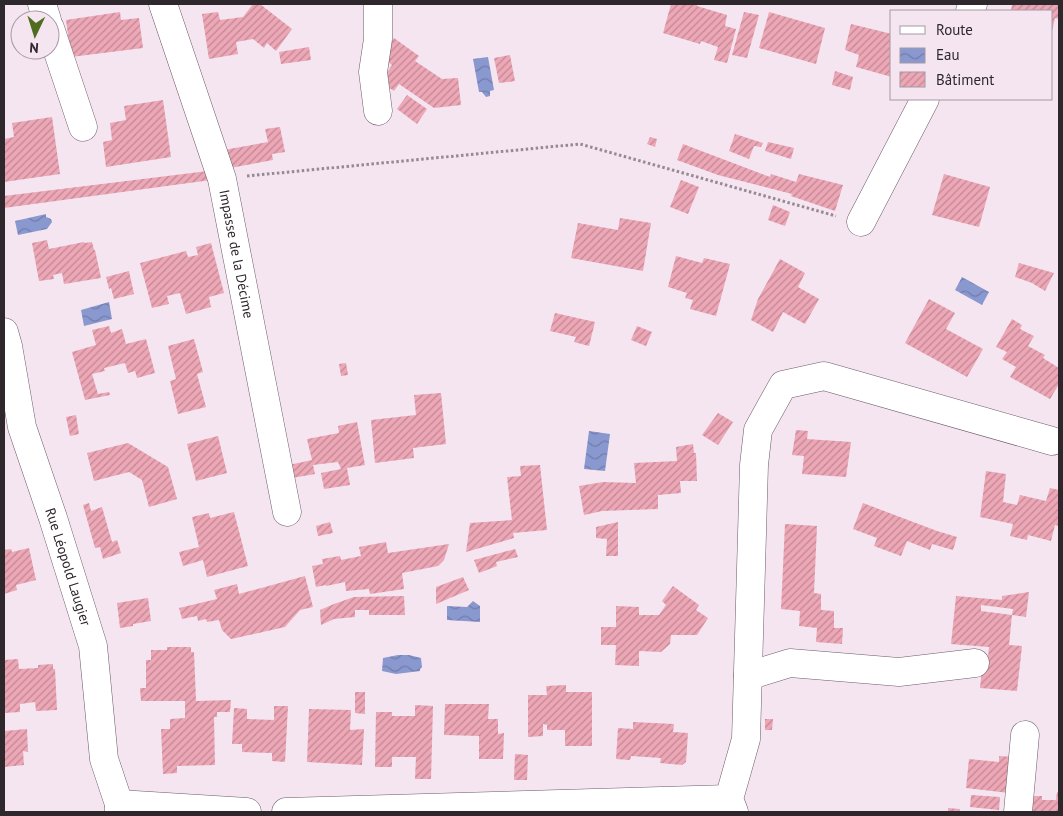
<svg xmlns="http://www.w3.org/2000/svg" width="1063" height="816" font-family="'PT Sans',sans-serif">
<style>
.water{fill:url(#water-waves)}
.building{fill:url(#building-hatch)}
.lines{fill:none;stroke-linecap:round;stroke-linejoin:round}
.minor-casing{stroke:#6b5c67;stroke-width:29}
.path{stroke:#958992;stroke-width:3;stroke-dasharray:2.5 2.5;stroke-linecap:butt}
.minor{stroke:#fff;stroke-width:28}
.labels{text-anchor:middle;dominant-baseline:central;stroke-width:5;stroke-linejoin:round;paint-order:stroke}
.street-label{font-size:14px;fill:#2e272c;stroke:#f5e5f1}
</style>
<defs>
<pattern id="water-waves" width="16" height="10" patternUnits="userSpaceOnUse" patternTransform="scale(1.25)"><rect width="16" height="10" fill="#8a98d0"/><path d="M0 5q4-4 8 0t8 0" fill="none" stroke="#717ca9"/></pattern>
<pattern id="building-hatch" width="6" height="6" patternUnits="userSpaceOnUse" patternTransform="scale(1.25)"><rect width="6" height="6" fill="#eda7b6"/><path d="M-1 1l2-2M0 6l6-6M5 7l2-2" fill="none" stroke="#c08894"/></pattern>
</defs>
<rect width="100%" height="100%" fill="#f5e5f1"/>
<!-- water -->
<g class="water">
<polygon points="488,57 494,90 490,91 490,96 486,97 482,92 479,92 473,59"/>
<polygon points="46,214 46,217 51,219 52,222 47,229 18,235 15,221"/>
<polygon points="962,277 989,292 982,305 955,290"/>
<polygon points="109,302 112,319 84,326 81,310"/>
<polygon points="589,431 610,434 605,471 584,469"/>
<polygon points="473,601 480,606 480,622 447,620 447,606 467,607"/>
<polygon points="398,655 409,655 421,658 422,667 420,669 420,671 396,674 382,671 383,658"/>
</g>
<!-- building -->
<g class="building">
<polygon points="253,4 260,4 292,29 276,51 267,43 264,48 253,39 236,42 238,54 209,59 202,14 218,12 220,20 243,17"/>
<polygon points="671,4 697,4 697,6 727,15 725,26 736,29 727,63 714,60 718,47 701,41 700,44 663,33"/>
<polygon points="1012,4 1059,4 1059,19 1055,18 1052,31 1052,11 1011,11"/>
<polygon points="120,12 121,20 139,18 143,48 71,57 66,20"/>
<polygon points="744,12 759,15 747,58 732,55"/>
<polygon points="769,12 825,28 816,64 759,48"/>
<polygon points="851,24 892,34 892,77 856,67 859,55 845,50"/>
<polygon points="394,38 419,56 415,61 442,79 458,78 461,105 434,108 399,84 394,91 381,82 392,65 380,57"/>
<polygon points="309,47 311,60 281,64 279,52"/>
<polygon points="510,55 515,81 499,83 494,58"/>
<polygon points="835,71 853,77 850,90 832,85"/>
<polygon points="407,95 427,109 417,124 397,109"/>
<polygon points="163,100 171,157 106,167 103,142 112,140 110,123 126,120 124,106"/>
<polygon points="52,117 60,174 4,182 4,139 14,137 12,123"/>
<polygon points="280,127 285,152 272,154 273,160 230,168 218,151 268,142 265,129"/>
<polygon points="735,134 763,143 761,147 754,146 749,159 729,151"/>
<polygon points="650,137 657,139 655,147 647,144"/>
<polygon points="768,142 794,148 791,159 765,151"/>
<polygon points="683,144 770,177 771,174 796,182 799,174 843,185 835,211 791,196 792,194 718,175 677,160"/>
<polygon points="208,171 211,180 4,208 4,196"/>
<polygon points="944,174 990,187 979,227 932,215"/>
<polygon points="681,180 699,187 688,214 670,207"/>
<polygon points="773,205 790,212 785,226 768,220"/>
<polygon points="620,218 651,223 643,271 571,258 578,223 618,230"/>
<polygon points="47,240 49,249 84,242 85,243 92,242 94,250 95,250 101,278 64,284 62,273 53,275 54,279 39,281 32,243"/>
<polygon points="211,243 224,293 209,297 211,307 186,314 180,293 167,296 169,304 152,308 140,263 186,251 188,257 198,255 196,247"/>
<polygon points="676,256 702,263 704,258 730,264 716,316 690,309 693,300 685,298 687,293 668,287"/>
<polygon points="780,259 805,273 798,287 819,299 805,324 783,312 773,332 751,320 758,299"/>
<polygon points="1019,263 1054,273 1045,291 1032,283 1015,277"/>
<polygon points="129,271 134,294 114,299 111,288 109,289 106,277"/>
<polygon points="929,299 955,313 946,329 983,349 967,377 905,343"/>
<polygon points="555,313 595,322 589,346 574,342 576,337 550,331"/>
<polygon points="1012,319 1022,325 1020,329 1034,336 1028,346 1045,355 1043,358 1059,368 1059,384 1050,399 1010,377 1016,367 1002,359 1007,352 996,347"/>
<polygon points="109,326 111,333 122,329 126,344 146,339 155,373 137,378 135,371 128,373 125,363 104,368 105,371 92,374 98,394 109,392 110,395 85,400 72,352 96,345 92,330"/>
<polygon points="637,326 652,332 646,346 631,340"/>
<polygon points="194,339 203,372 197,374 206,407 178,414 170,381 176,379 168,346"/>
<polygon points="346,363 348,375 341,376 339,364"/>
<polygon points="441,393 446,444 413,448 414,458 375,463 371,420 416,415 414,395"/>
<polygon points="718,413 733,422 718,445 702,435"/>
<polygon points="76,415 79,434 70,436 66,417"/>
<polygon points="357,422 365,465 347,468 350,485 324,489 321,473 341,469 338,462 313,465 315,474 292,478 289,465 312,460 307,439 339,433 338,426"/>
<polygon points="796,430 808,431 807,439 851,442 846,477 802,474 804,456 792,455"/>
<polygon points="218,436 227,473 196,481 187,444"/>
<polygon points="128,443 168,467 177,499 149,507 142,480 129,472 94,481 87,453"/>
<polygon points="693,444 694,453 696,453 697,481 680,481 681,493 658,495 658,509 602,511 584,515 579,486 603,482 636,483 634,463 677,461 676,447"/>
<polygon points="540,465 547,530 513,533 514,538 466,552 470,523 512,520 507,477 521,476 520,466"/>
<polygon points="986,471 1006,474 1003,502 1017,505 1020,495 1046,501 1050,488 1059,490 1059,526 1055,525 1051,541 1028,535 1027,540 1010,536 1013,524 980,517"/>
<polygon points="89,503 91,511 102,507 112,542 117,540 121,553 103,559 100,547 95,548 83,505"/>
<polygon points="863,503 937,531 957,537 953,550 932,544 930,550 907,541 901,556 874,546 877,538 853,529"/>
<polygon points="234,512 248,566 207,577 203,560 183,566 179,552 199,547 192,517 209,513 210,518"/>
<polygon points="330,522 333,533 318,536 316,526"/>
<polygon points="618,522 618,556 606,556 607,539 596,538 596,527"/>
<polygon points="785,524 817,526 814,593 821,594 821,610 834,611 834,628 843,628 842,644 816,642 817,628 799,626 800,611 781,609"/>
<polygon points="386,542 388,553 449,544 444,560 438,566 402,573 404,589 370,594 369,589 346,591 345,582 326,586 326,585 316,587 312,566 323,564 322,559 340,556 341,560 361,556 359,547"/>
<polygon points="29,548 36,580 16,585 17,590 4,594 4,550 11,549 12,552"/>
<polygon points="515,549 518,557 496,562 497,566 479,573 474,560"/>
<polygon points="305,576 313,607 300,610 285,627 231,639 222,630 219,620 207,622 206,619 198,621 197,616 182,619 179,608 217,599 214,590 237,584 239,594"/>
<polygon points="463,577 469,590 436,604 436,587"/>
<polygon points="673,586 699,605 696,610 708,618 697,635 671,635 670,644 661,652 639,651 639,666 615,665 616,645 601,645 601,627 616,627 616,606 639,607 639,615 659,615 666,605 662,601"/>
<polygon points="1029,592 1026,617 1012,615 1013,609 981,605 981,611 1012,615 1009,645 1022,646 1017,691 980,688 982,668 987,669 989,647 951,644 956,596 1002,600 1002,596"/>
<polygon points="404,596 405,615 369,615 369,610 355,610 355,617 334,619 321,625 320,610 334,604 354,597"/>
<polygon points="148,598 151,621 133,624 133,626 120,628 117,603"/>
<polygon points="167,647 191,647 191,652 194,652 196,701 231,700 230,712 217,712 217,717 214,717 215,765 177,766 177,773 163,774 161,729 170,729 170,719 185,718 185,701 141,701 140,688 146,688 146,660 151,660 151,650 167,650"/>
<polygon points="18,659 19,669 38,668 38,665 53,664 53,669 55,669 57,710 36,711 35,702 20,704 20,712 4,713 4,660"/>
<polygon points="566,685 566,692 592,692 592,746 565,746 565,730 547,730 547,725 543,724 543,736 528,737 528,695 547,695 546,686"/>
<polygon points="355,692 365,692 365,714 355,713"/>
<polygon points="445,704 489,704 488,719 498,719 498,734 504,733 503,759 479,759 479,736 444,735"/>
<polygon points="415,705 433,706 431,779 415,779 416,757 392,757 392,767 375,767 376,712 392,712 392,716 415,716"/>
<polygon points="274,706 288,706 285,762 272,761 272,753 242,752 242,744 232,744 234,708 247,709 247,719 274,720"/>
<polygon points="309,709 351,710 350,730 364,729 362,765 307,762"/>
<polygon points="765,719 773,719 772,730 765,730"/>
<polygon points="633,722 674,724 673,732 688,733 686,762 682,765 660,763 661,758 631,756 630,760 616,759 618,728 633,729"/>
<polygon points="27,729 28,752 23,751 24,765 4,767 4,731"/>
<polygon points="515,754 528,755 527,780 514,780"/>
<polygon points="999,756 1014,757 1009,793 966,788 969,759 999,762"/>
<polygon points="1057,792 1059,792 1059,812 1023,812 1025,796 1042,796 1042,800 1056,800"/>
<polygon points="971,795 1000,797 999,810 970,807"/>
<polygon points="948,808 960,809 959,812 948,812"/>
</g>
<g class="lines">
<defs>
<g id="minor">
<polyline points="42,4 47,20"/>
<path id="s1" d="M163,4L222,179L287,512"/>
<polyline points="970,11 973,4"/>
<polyline points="50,28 83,127"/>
<polyline points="378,111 373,72 378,39 378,4"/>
<polyline points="861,222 925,99"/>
<path id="s2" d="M4,332L8,346L22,427L53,518L93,646L104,759L119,804V812"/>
<polyline points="748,676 790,663 899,672 975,663"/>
<polyline points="119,804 247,812"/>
<polyline points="286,812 729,799"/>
<polyline points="734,812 729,799 746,739 754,465 758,430 783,385 824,376 1052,441"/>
<polyline points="1018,812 1025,735"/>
</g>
</defs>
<!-- minor casing -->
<use href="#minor" class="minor-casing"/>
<!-- path -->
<polyline class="path" points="247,176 580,144 836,216"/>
<!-- minor -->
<use href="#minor" class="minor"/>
</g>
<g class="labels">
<!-- street labels -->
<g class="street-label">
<text stroke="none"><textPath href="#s1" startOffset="261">Impasse de la Décime</textPath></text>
<text stroke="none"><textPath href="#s2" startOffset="244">Rue Léopold Laugier</textPath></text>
</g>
</g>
<!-- border -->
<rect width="1063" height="816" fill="none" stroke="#2e272c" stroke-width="10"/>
<!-- legend -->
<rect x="890" y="10" width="162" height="90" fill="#f5e5f1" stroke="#a599a2"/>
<rect x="900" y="26" width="25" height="8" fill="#ffffff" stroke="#a599a2"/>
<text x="936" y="35" font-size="15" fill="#2e272c">Route</text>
<rect x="900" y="48" width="25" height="15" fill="url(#water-waves)" stroke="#a599a2"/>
<text x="936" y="60" font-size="15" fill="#2e272c">Eau</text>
<rect x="900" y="72" width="25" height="15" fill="url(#building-hatch)" stroke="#a599a2"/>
<text x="936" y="85" font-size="15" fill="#2e272c">Bâtiment</text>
<!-- north arrow -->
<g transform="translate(35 35) rotate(184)"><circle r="24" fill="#f5e5f1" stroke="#a599a2"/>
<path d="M0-4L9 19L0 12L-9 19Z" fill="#506c1f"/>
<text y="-8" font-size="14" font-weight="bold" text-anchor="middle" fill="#2e272c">N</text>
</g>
</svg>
